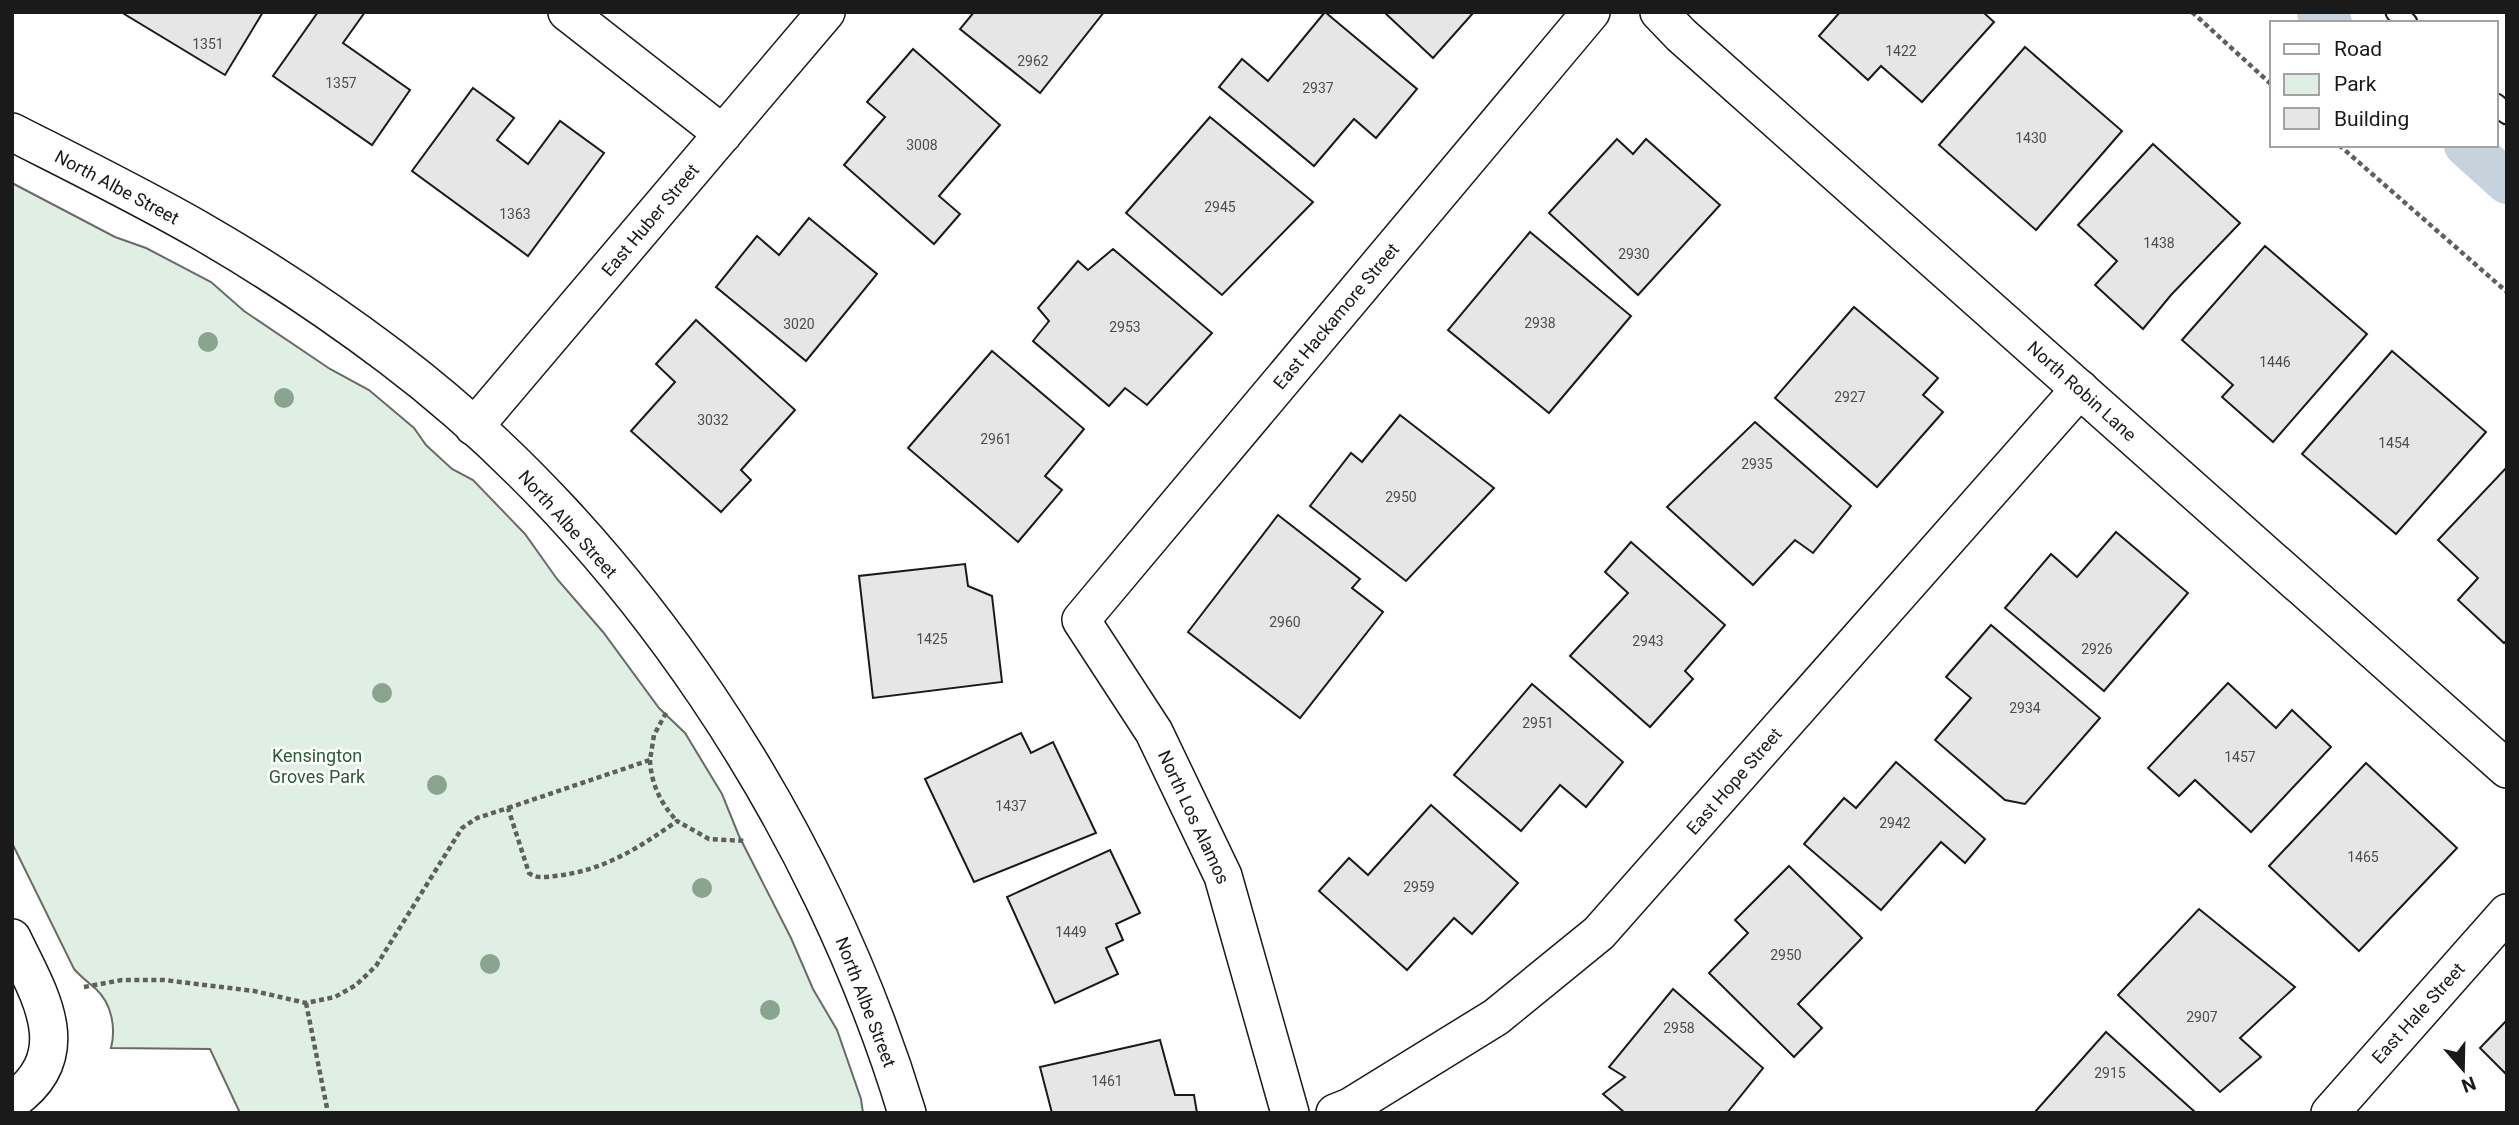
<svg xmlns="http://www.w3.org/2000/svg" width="2519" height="1125" font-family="Roboto,sans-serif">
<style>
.green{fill:#e0efe3;stroke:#6a6a6a;stroke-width:2}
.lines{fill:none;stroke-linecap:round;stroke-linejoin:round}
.canal{stroke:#c6d2dc;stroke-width:44}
.building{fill:#e6e6e6;stroke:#1a1a1a;stroke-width:2}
.lane-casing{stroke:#1a1a1a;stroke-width:23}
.street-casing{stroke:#1a1a1a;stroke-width:40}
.path{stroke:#5f5f5f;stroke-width:4.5;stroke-dasharray:5 3.5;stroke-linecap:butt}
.lane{stroke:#fff;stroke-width:19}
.street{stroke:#fff;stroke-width:37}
.tree{fill:#8aa48f}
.labels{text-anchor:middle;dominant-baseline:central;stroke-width:5;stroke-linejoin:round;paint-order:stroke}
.number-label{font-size:14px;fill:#4d4d4d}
.street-label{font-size:18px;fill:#1a1a1a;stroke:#fff}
.park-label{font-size:18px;fill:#2b5a34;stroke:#fff}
</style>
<rect width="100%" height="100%" fill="#fff"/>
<!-- green -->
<path class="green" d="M12,183L115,237L146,248L211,282L244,311L330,369L369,390L414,428L426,445L452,469L473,480L525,534L557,579L603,632L659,708L685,733L722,794L739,836L791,938L813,989L837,1030L861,1099L863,1113H240L210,1049L111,1048C116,1028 112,1004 96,989C88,982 81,977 74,969L12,843Z"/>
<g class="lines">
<!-- canal -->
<g class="canal">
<polyline points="2319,12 2330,23"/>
<polyline points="2466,145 2507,182"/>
</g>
</g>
<!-- building -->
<g class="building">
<polygon points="121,12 263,12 225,75"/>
<polygon points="318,12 365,12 343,43 410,90 372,145 273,76"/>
<polygon points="974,12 1104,12 1040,93 960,29"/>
<polygon points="1325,12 1417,89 1376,138 1354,119 1314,166 1219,87 1242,59 1268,81"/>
<polygon points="1384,12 1474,12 1433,58"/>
<polygon points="1840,12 1983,12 1994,22 1922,102 1881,66 1868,80 1819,36"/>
<polygon points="2025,47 2122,131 2036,230 1939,145"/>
<polygon points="913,49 1000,125 939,196 960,214 934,244 844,165 885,117 867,102"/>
<polygon points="473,88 514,118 497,140 528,164 560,121 604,153 528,256 412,171"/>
<polygon points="1210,117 1313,202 1222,295 1126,213"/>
<polygon points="1617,139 1633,154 1646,139 1720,205 1638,295 1549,213"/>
<polygon points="2153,144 2240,223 2171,295 2143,329 2095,285 2117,261 2078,225"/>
<polygon points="809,218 877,274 806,361 716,287 757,236 779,255"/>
<polygon points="1530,232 1631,316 1549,413 1448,330"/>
<polygon points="2265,246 2367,334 2273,442 2222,397 2233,385 2182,340"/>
<polygon points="1113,249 1212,333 1147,405 1125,388 1109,406 1033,341 1049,321 1038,308 1078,261 1088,270"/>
<polygon points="1854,307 1938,378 1923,395 1943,412 1877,487 1775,398"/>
<polygon points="696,320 795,410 741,470 751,480 721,512 631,431 675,382 656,364"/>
<polygon points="992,351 1084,429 1045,476 1062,490 1018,542 908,448"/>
<polygon points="2392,351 2486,432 2396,534 2302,454"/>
<polygon points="1400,415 1494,488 1406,581 1310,506 1351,453 1362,462"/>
<polygon points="1755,422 1851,506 1813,553 1795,540 1753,585 1667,507"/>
<polygon points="2507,467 2507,640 2504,643 2458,600 2478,578 2438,540"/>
<polygon points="1278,515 1360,579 1352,588 1383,612 1300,718 1188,632"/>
<polygon points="2116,532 2188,593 2104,691 2005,608 2051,554 2077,577"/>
<polygon points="1631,542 1725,625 1685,671 1693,679 1650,727 1570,656 1628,593 1605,572"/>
<polygon points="965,564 968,586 992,596 1002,682 873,698 859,576"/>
<polygon points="1991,625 2100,718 2025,804 2005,800 1935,740 1971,698 1946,677"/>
<polygon points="2228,683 2276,728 2292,710 2331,747 2251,832 2195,780 2179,796 2148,768"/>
<polygon points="1532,684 1623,762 1586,807 1560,785 1521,831 1454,775"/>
<polygon points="1021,733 1031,753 1053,742 1096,833 974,882 925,779"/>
<polygon points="1896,762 1985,839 1965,863 1941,842 1881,910 1804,844 1844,798 1856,808"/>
<polygon points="2366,763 2457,848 2359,951 2269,866"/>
<polygon points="1431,805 1518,883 1472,934 1454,918 1407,970 1319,891 1349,858 1368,875"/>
<polygon points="1110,850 1140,913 1116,924 1123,940 1106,948 1118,974 1055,1003 1007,897"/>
<polygon points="1789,866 1862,938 1798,1004 1822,1028 1794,1057 1709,973 1748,933 1735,920"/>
<polygon points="2199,909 2295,987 2240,1038 2261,1057 2220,1092 2118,995"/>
<polygon points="1673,989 1763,1068 1727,1113 1625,1113 1603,1094 1625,1077 1609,1067"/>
<polygon points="2507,1020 2507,1075 2480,1048"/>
<polygon points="2106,1032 2196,1113 2034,1113"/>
<polygon points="1160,1040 1175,1095 1194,1095 1197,1113 1052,1113 1040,1067"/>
</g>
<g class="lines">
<defs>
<g id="lane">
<polyline points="2396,12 2407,23"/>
<polyline points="2496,104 2507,114"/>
</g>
<g id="street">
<polyline points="567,12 723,134"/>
<polyline points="1659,12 1681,35 2507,769"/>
<path d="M12,132C75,164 140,196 201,231C267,269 330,311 391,357C631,538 820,825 907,1113"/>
<polyline points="474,427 826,12"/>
<path d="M12,938C39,994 79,1054 12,1101"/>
<polyline points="1290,1113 1223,876 1154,732 1081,620 1591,12"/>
<polyline points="1335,1113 1350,1107 1496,1017 1599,933 2080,389"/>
<polyline points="2330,1113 2507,913"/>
</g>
</defs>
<!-- lane casing -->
<use href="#lane" class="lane-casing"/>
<!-- street casing -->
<use href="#street" class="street-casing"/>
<!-- path -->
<g class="path">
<polyline points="2192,12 2272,85"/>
<polyline points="2339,145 2507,292"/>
<path d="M650,760C651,784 661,804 677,821"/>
<polyline points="508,808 650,760 654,735 667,711"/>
<path d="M84,987L122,980H164L254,991L306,1003L335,997L356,985L376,966L462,828L477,818L508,808L529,873C536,879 546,877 555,876C603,871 639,848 677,821L709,839L746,841"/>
<polyline points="306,1003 328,1113"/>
</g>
<!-- lane -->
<use href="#lane" class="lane"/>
<!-- street -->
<use href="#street" class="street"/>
</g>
<!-- trees -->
<g class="tree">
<circle cx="208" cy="342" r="10"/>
<circle cx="284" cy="398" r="10"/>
<circle cx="382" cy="693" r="10"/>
<circle cx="437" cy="785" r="10"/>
<circle cx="702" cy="888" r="10"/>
<circle cx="490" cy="964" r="10"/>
<circle cx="770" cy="1010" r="10"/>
</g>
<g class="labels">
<!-- number labels -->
<g class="number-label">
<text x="208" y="44">1351</text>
<text x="1901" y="51">1422</text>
<text x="1033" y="61">2962</text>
<text x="341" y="83">1357</text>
<text x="1318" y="88">2937</text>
<text x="2031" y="138">1430</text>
<text x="922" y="145">3008</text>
<text x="1220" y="207">2945</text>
<text x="515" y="214">1363</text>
<text x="2159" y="243">1438</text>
<text x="1634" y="254">2930</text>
<text x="1540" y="323">2938</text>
<text x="799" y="324">3020</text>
<text x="1125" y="327">2953</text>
<text x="2275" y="362">1446</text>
<text x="1850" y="397">2927</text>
<text x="713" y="420">3032</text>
<text x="996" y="439">2961</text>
<text x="2394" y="443">1454</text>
<text x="1757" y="464">2935</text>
<text x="1401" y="497">2950</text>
<text x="1285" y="622">2960</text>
<text x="932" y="639">1425</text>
<text x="1648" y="641">2943</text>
<text x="2097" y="649">2926</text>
<text x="2025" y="708">2934</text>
<text x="1538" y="723">2951</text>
<text x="2240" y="757">1457</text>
<text x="1011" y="806">1437</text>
<text x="1895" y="823">2942</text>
<text x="2363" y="857">1465</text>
<text x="1419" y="887">2959</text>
<text x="1071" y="932">1449</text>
<text x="1786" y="955">2950</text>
<text x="2202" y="1017">2907</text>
<text x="1679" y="1028">2958</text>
<text x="2110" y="1073">2915</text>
<text x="1107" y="1081">1461</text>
</g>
<!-- street labels -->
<g class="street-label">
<text transform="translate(117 187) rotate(28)">North Albe Street</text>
<text transform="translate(650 220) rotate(-50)">East Huber Street</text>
<text transform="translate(1336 316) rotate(-50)">East Hackamore Street</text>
<text transform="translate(2082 391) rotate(42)">North Robin Lane</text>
<text transform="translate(568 524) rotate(48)">North Albe Street</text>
<text transform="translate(1734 781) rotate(-49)">East Hope Street</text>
<text transform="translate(1194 817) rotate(65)">North Los Alamos</text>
<text transform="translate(866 1002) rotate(69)">North Albe Street</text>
<text transform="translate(2418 1013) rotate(-48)">East Hale Street</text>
</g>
<!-- park labels -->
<g class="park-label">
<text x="317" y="755">Kensington<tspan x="317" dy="21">Groves Park</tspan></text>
</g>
</g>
<!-- border -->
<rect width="2519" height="1125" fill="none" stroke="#1a1a1a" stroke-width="28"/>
<!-- legend -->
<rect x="2270" y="21" width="228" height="126" fill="#ffffff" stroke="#a3a3a3" stroke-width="2"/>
<rect x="2284" y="44" width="35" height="10" fill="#ffffff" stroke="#a3a3a3" stroke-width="2"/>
<text x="2334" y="56" font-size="21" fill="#1a1a1a">Road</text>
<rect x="2284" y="74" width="35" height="21" fill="#e0efe3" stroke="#a3a3a3" stroke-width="2"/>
<text x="2334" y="91" font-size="21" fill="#1a1a1a">Park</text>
<rect x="2284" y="108" width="35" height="21" fill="#e6e6e6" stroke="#a3a3a3" stroke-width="2"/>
<text x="2334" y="126" font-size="21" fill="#1a1a1a">Building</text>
<!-- north arrow -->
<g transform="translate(2463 1069) rotate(160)" stroke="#ffffff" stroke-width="5" paint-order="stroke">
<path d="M0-5L12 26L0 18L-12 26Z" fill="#1a1a1a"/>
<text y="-10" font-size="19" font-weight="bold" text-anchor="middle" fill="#1a1a1a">N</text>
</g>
</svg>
